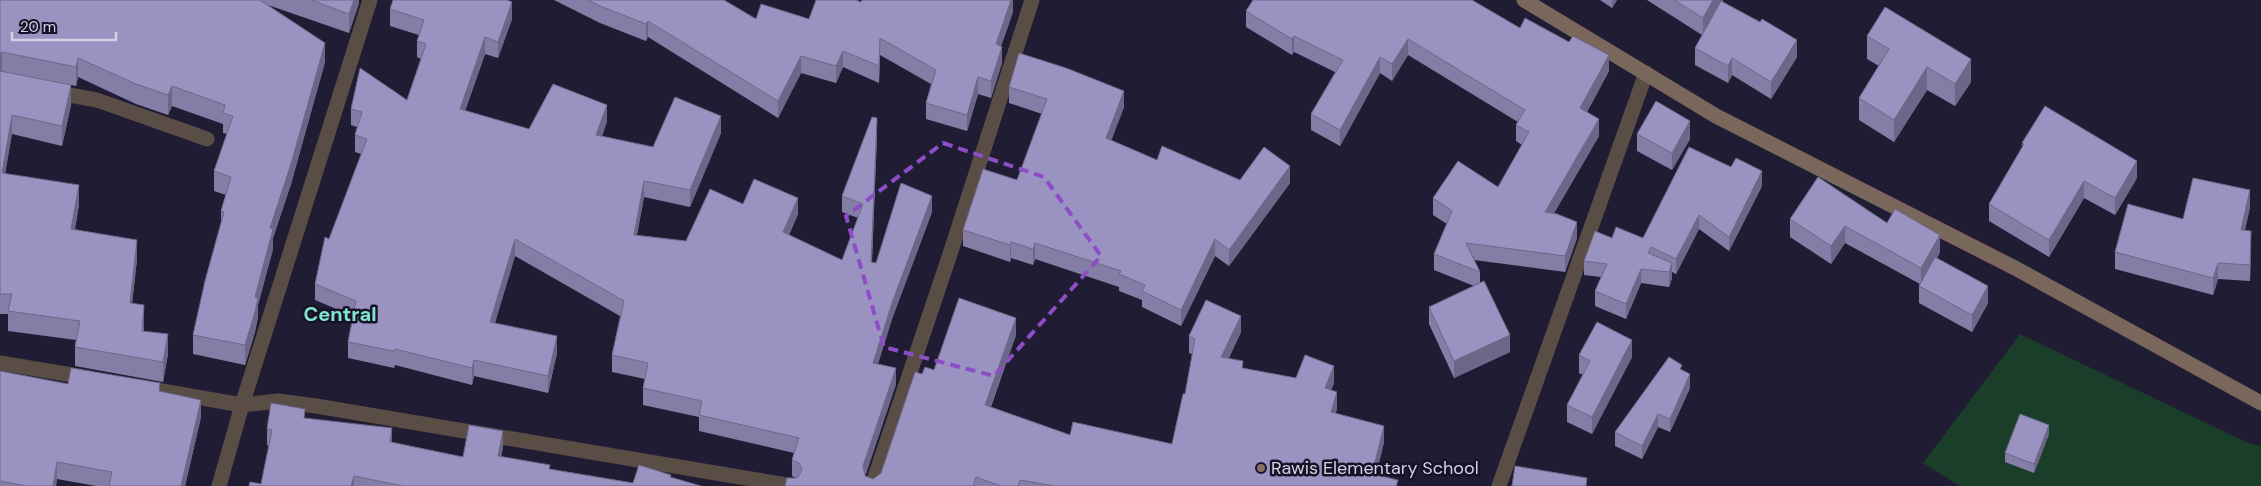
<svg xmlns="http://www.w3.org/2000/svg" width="2261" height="486" font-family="'DM Sans',sans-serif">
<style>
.green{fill:#1a3e29}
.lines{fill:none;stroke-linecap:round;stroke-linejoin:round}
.street{stroke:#594d46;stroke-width:15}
.secondary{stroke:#7a675c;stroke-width:15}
.wall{fill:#847ea7}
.shaded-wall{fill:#6c6788}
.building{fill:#9a93c2;stroke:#6c6788}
.marked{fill:none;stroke:#8d4dc6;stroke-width:4;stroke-dasharray:10 6;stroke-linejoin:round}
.education-dot{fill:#8d6e63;stroke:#171228;stroke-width:2}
.labels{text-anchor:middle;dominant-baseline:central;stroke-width:5;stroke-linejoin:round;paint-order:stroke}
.poi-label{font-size:18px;fill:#d3d1e1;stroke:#171228;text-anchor:start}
.quarter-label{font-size:20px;font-weight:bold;fill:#81e5cd;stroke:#171228}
</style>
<rect width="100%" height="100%" fill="#201c33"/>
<!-- green -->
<polygon class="green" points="2020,334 2248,443 2261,446 2261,486 1960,486 1923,463"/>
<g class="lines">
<!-- street -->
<g class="street">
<polyline points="53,92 97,100 207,139"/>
<polyline points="0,363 90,378"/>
<polyline points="139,387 242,405 278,401 316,406 793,486"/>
<polyline points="219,486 242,405 370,0"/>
<polyline points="872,486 949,257 1032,0"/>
<polyline points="1499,486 1646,73"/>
</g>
<!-- secondary -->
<polyline class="secondary" points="1524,0 1716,116 2015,268 2261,403"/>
</g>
<!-- wall -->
<g class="wall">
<polygon points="0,0 359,0 359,3 349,33 265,4 325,62 291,184 273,238 273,249 258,305 258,317 255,332 245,365 193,354 193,335 221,224 221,211 226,195 214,191 214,171 227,134 223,133 223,124 172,106 168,115 136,104 78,77 76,86 71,85 71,105 62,146 12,134 5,173 79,205 75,229 137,259 132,303 144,324 144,331 168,354 163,382 75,366 75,347 76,340 8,331 8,314 0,314"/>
<polygon points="554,0 724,0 756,19 809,19 861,2 1013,0 1013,12 1001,46 1002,63 991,98 978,94 967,131 926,119 926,103 931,84 880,55 879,83 843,67 836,83 801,73 778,118 648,37 646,41 600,23"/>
<polygon points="1600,0 1617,0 1612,8"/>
<polygon points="1647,0 1723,0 1722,1 1797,57 1771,99 1732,75 1728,83 1695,65 1695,48 1702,35"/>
<polygon points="390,9 512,19 498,58 485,54 465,111 529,129 607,121 602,136 653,147 721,133 690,207 644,197 637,235 686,241 743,204 798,214 789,235 842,260 858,218 842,212 842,196 877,135 872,263 876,263 932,212 892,319 878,364 896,384 865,476 873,479 881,473 922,374 934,370 1016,335 991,407 1070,435 1172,444 1185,394 1192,354 1189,353 1189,336 1241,332 1229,358 1243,368 1296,378 1334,383 1331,390 1337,408 1336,413 1384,442 1376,475 1398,486 785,486 796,478 792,476 792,460 794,453 699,431 699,417 643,405 643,388 645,379 612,372 612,355 620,316 515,256 495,323 557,353 548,393 474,376 472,385 395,365 394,368 348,358 348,342 353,316 315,300 315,284 329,239 361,154 355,152 355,135 357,127 351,125 351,109 407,100 421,59 417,57 417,41 419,35 390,26"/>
<polygon points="1246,11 1520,28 1609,71 1587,112 1599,136 1554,213 1577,238 1565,272 1474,260 1480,272 1480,283 1510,352 1454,378 1429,324 1429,307 1474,286 1434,270 1434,254 1447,224 1433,215 1433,198 1498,187 1522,145 1516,141 1516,125 1518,122 1408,55 1392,81 1380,73 1340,146 1311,130 1311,114 1335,72 1294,52 1292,55 1246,27"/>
<polygon points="1867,36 1971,82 1955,106 1927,90 1894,142 1859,120 1859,98 1879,66 1867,59"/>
<polygon points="1009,87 1124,107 1111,140 1157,160 1240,180 1290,183 1229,266 1215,256 1181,326 1142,307 1142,300 1119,291 1119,287 1035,259 1033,265 1011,258 1010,262 963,246 963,230 1017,180 1042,114 1009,103"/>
<polygon points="1637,134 1690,139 1672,170 1637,151"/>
<polygon points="2022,143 2137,178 2115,215 2084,198 2049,257 1989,221 1989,204 2022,148"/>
<polygon points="1762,186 1729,251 1699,229 1676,274 1672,272 1672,278 1669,287 1641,283 1626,319 1595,306 1595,291 1601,277 1584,275 1584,261 1612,238 1643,238"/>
<polygon points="2250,207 2245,230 2251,247 2250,281 2218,279 2213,295 2115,269 2115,252 2183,219"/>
<polygon points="1790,219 1887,223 1940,252 1937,258 1988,303 1972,332 1919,303 1919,286 1920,284 1845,243 1831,264 1790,237"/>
<polygon points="1579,355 1632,357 1592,434 1567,422 1567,405 1583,375 1579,373"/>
<polygon points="1682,370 1690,388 1670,432 1658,427 1642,459 1615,446 1615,432"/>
<polygon points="0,371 68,384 160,391 201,417 185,486 96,486 57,479 56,486 0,486"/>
<polygon points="305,418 392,442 463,457 503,447 501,457 550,469 633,483 671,478 701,486 249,486 261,484 269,446 267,445 267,429"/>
<polygon points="2049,434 2034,473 2005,462 2005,453"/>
</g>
<!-- shaded-wall -->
<g class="shaded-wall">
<polygon points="354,0 359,0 359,3 349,33 349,14"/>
<polygon points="1011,0 1013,0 1013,12 996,61 996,44"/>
<polygon points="1612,0 1617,0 1612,8"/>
<polygon points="1713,0 1723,0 1703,35 1703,18"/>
<polygon points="512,2 512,19 498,58 498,42"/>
<polygon points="648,21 648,37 646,41 646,24"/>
<polygon points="1294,36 1294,52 1292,55 1292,39"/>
<polygon points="485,37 485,54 460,126 460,109"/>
<polygon points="880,38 880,55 879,83 879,66"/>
<polygon points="1408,39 1408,55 1392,81 1392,64"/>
<polygon points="1797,40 1797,57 1771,99 1771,82"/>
<polygon points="325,43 325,62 291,184 273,238 273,249 258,305 258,317 255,332 245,365 245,345 270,228"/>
<polygon points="1002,47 1002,63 991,98 991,81"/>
<polygon points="843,51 843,67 836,83 836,66"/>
<polygon points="2,52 2,72 0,72 0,53"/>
<polygon points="1609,55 1609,71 1580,125 1580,108"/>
<polygon points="801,56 801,73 778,118 778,101"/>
<polygon points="1380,57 1380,73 1340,146 1340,130"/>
<polygon points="78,58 78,77 76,86 76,67"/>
<polygon points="1732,58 1732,75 1728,83 1728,66"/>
<polygon points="1971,59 1971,82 1955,106 1955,84"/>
<polygon points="1927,67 1927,90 1894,142 1894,120"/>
<polygon points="978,77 978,94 967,131 967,115"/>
<polygon points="71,85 71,105 62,146 62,126"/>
<polygon points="172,86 172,106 168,115 168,95"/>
<polygon points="1124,91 1124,107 1106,155 1106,138"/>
<polygon points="607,105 607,121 596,152 596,135"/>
<polygon points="12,115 12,134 2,192 2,173"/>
<polygon points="721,116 721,133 690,207 690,190"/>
<polygon points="877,118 877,135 871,279 871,262"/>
<polygon points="1599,119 1599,136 1545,229 1545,212"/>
<polygon points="1690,121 1690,139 1672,170 1672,153"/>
<polygon points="2137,161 2137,178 2115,215 2115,198"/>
<polygon points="1290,166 1290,183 1229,266 1229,250"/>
<polygon points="1762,171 1762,186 1729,251 1729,237"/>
<polygon points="644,181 644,197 634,252 634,235"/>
<polygon points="2084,181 2084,198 2049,257 2049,240"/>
<polygon points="79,185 79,205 71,248 71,229"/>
<polygon points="2250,190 2250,207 2241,247 2241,230"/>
<polygon points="932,196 932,212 892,319 873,379 873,363 892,303"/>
<polygon points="798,198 798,214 783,248 783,232"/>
<polygon points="1699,215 1699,229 1676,274 1676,259"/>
<polygon points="1577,222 1577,238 1565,272 1565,256"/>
<polygon points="1845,226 1845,243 1831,264 1831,246"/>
<polygon points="2251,231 2251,247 2250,281 2250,265"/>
<polygon points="1940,235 1940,252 1921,285 1921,268"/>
<polygon points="515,239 515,256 490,339 490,322"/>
<polygon points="1215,239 1215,256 1181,326 1181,310"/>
<polygon points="137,240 137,259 130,323 130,303"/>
<polygon points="1011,242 1011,258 1010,262 1010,245"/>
<polygon points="1035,243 1035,259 1033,265 1033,249"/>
<polygon points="1672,263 1672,278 1669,287 1669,272"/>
<polygon points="2218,263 2218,279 2213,295 2213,278"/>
<polygon points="1641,269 1641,283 1626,319 1626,304"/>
<polygon points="1988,286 1988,303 1972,332 1972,315"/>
<polygon points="144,305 144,324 142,351 142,331"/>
<polygon points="1241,316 1241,332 1221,374 1221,357"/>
<polygon points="1016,318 1016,335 985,422 985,405"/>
<polygon points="168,334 168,354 163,382 163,362"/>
<polygon points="1510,335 1510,352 1454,378 1454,361"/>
<polygon points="557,336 557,353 548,393 548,376"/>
<polygon points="1632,340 1632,357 1592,434 1592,417"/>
<polygon points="474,360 474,376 472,385 472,368"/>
<polygon points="1334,366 1334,383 1325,405 1325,388"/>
<polygon points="896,368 896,384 863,483 863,466"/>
<polygon points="1690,374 1690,388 1670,432 1670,419"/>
<polygon points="1337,392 1337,408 1331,429 1331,412"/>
<polygon points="201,400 201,417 185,486 181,486"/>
<polygon points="1658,414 1658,427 1642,459 1642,446"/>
<polygon points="2049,425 2049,434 2034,473 2034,464"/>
<polygon points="1384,426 1384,442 1373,486 1372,474"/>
<polygon points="392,428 392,445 390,442"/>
<polygon points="503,431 503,447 498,473 498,456"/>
<polygon points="57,462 57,479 56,486 53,486"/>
<polygon points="354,476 354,486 351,486"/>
</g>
<!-- building -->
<g class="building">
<polygon points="0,0 260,0 325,43 291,164 270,228 273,229 255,297 258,298 255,312 245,345 193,335 205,281 224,212 221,211 231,177 214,171 233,116 223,113 225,105 172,86 168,95 136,84 78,58 76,67 2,52 0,53"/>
<polygon points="311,0 354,0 349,14"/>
<polygon points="393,0 507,0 512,2 498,42 485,37 460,109 529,129 553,84 607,105 596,135 653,147 675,97 721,116 690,190 644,181 634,235 686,241 710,189 743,204 754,179 798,198 783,232 842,260 863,204 842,196 872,117 877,118 871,262 876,263 901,183 932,196 892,303 873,363 896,368 863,466 865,476 873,479 881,473 915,372 922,374 925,367 934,370 959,298 1016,318 985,405 1070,435 1073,422 1172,444 1183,394 1185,394 1195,339 1189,336 1206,300 1241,316 1221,357 1243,361 1242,368 1296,378 1305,355 1334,366 1325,388 1337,392 1331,412 1384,426 1372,474 1398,480 1396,486 1055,486 1020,480 1018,486 1001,486 976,477 973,486 785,486 787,478 797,478 802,470 799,463 792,460 799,438 699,415 702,401 643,388 648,363 612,355 624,301 515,239 490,322 557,336 548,376 474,360 472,368 395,349 394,351 348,342 356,301 315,284 325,237 329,239 367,139 355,135 362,112 351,109 360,68 407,100 426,44 417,41 424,20 390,9"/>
<polygon points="588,0 724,0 756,19 761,4 809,19 816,0 856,0 861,2 862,0 1011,0 996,44 1002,47 991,81 978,77 967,115 926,103 936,70 880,38 879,66 843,51 836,66 801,56 778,101 648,21 646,24 600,6"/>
<polygon points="1253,0 1472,0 1520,28 1525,18 1569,42 1573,36 1609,55 1580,108 1599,119 1545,212 1557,214 1577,222 1565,256 1466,243 1480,272 1434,254 1452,211 1433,198 1458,161 1498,187 1529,132 1516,125 1525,110 1408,39 1392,64 1380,57 1340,130 1311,114 1343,60 1294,36 1292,39 1246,11"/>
<polygon points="1674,0 1713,0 1703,18"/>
<polygon points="1721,1 1760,22 1762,19 1797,40 1771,82 1732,58 1728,66 1695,48"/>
<polygon points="1885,7 1971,59 1955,84 1927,67 1894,120 1859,98 1889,49 1867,36"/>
<polygon points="1019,53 1066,68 1124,91 1106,138 1157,160 1162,146 1240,180 1264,147 1290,166 1229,250 1215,239 1181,310 1142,291 1145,285 1119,274 1121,271 1035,243 1033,249 1011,242 1010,245 963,230 983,169 1017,180 1047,99 1009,87"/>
<polygon points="0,71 71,85 62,126 12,115 2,173 79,185 71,229 137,240 130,303 144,305 142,331 168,334 163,362 75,347 80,321 8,311 12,294 0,294"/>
<polygon points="1656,101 1690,121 1672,153 1637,134"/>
<polygon points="2045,106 2137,161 2115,198 2084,181 2049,240 1989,204 2024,144 2022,143"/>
<polygon points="1689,147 1731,167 1736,158 1762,171 1729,237 1699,215 1676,259 1651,247 1648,253 1672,263 1669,272 1641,269 1626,304 1595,291 1607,264 1584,261 1595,231 1612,238 1616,227 1643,238"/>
<polygon points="1818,177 1887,223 1895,209 1940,235 1921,268 1845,226 1831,246 1790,219"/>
<polygon points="2193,178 2250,190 2241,230 2251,231 2250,265 2218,263 2213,278 2115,252 2128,204 2183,219"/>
<polygon points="1935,257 1988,286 1972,315 1919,286"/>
<polygon points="1484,281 1510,335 1454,361 1429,307"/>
<polygon points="1597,322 1632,340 1592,417 1567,405 1590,361 1579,355"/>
<polygon points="1669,357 1682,365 1680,369 1690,374 1670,419 1658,414 1642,446 1615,432"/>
<polygon points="71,368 160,383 159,391 201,400 181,486 109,486 112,472 57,462 53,486 27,486 0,481 0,371 68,384"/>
<polygon points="271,403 305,409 304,418 392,428 390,442 463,457 469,425 503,431 498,456 550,465 549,469 633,483 639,465 671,475 670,477 701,486 403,486 354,476 351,486 249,486 250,482 261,484 272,430 267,429"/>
<polygon points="2020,414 2049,425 2034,464 2005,453"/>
<polygon points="1515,466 1587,478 1586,486 1512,486"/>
</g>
<!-- marked area -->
<path class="marked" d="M943,143L1044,177L1101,256L994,376L884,347L846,216Z"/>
<!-- markers -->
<circle class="education-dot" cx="1261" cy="468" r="5"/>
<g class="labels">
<!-- poi labels -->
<g class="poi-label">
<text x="1271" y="468">Rawis Elementary School</text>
</g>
<!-- quarter labels -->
<g class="quarter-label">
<text x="340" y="314">Central</text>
</g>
</g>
<!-- scale -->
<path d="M12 32v8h104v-8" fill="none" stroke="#d3d1e1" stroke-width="2.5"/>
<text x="20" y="32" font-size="15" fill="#d3d1e1" stroke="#171228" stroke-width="4" paint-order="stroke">20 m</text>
</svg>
